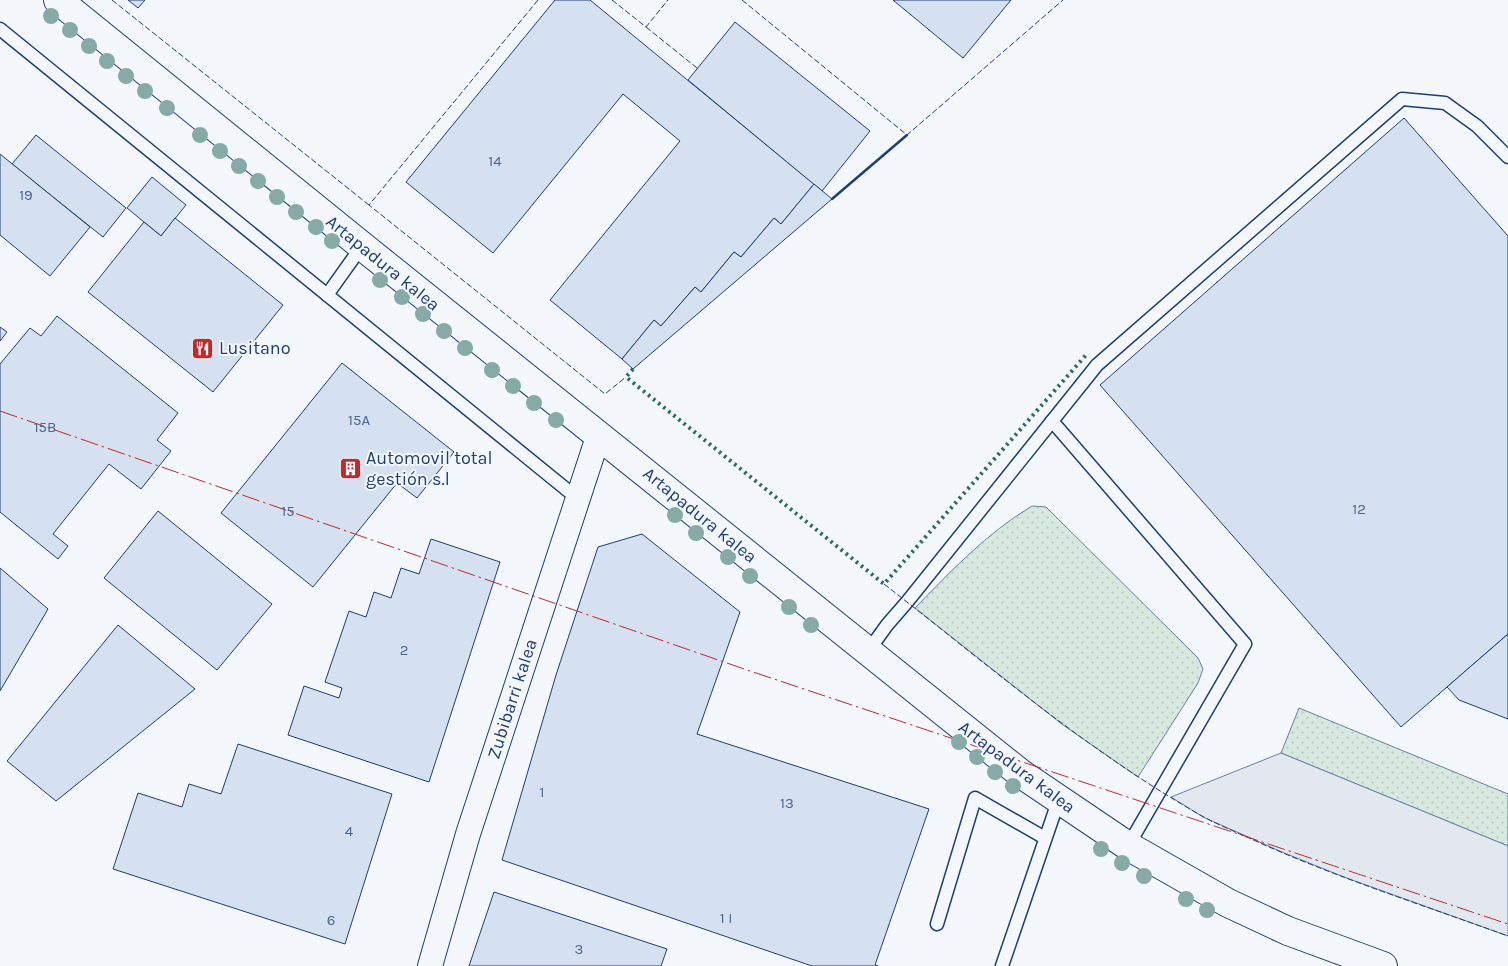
<svg xmlns="http://www.w3.org/2000/svg" width="1508" height="966" font-family="Karla,sans-serif">
<style>
.grass{fill:url(#grass-dots);stroke:#687fa3}
.parking{fill:#e3e8f0;stroke:#687fa3}
.building{fill:#d5e0f0;stroke:#1d3f73}
.lines{fill:none;stroke-linecap:round;stroke-linejoin:round}
.lane-casing{stroke:#1d3f73;stroke-width:15}
.street-casing{stroke:#1d3f73;stroke-width:26}
.secondary-casing{stroke:#1d3f73;stroke-width:30}
.lane{stroke:#f4f7fb;stroke-width:12}
.street{stroke:#f4f7fb;stroke-width:24}
.secondary{stroke:#f4f7fb;stroke-width:28}
.hedge{stroke:#2c6c60;stroke-width:4;stroke-dasharray:2.5 4;stroke-linecap:butt}
.fence{stroke:#1d3f73;stroke-width:1;stroke-dasharray:6 2.5;stroke-linecap:butt}
.wall{stroke:#1d3f73;stroke-width:2.5}
.power{stroke:#c62828;stroke-width:1;stroke-dasharray:18 4 2.5 4;stroke-linecap:butt}
.tree{fill:#86aba6}
.labels{text-anchor:middle;dominant-baseline:central;stroke-width:4;stroke-linejoin:round;paint-order:stroke}
.number-label{font-size:15px;fill:#4b6792}
.street-label{font-size:18px;fill:#1d3f73;stroke:#f4f7fb}
.poi-label{font-size:18px;fill:#1d3f73;stroke:#f4f7fb;text-anchor:start}
</style>
<defs>
<pattern id="grass-dots" width="8" height="8" patternUnits="userSpaceOnUse" patternTransform="scale(1.25)"><rect width="8" height="8" fill="#d7e8df"/><path d="M2 2h.1M6 6h.1" fill="none" stroke="#b8c8c3" stroke-width="1.8" stroke-linecap="round"/></pattern>
</defs>
<rect width="100%" height="100%" fill="#f4f7fb"/>
<!-- grass -->
<g class="grass">
<path d="M1032,506L1046,507L1198,658L1203,669L1198,683L1138,777L1063,725L915,608C951,571 987,533 1032,506Z"/>
<polygon points="1299,708 1508,794 1508,846 1281,753"/>
</g>
<!-- parking -->
<polygon class="parking" points="1281,753 1508,846 1508,936 1344,877 1282,852 1203,817 1171,797"/>
<!-- building -->
<g class="building">
<polygon points="128,0 145,0 138,8"/>
<polygon points="555,0 590,0 814,184 781,224 774,218 741,257 734,252 701,292 695,287 661,326 654,320 622,359 550,300 680,141 623,94 493,253 406,182"/>
<polygon points="893,0 1011,0 963,58"/>
<polygon points="735,22 870,131 822,191 688,80"/>
<polygon points="1404,118 1508,236 1508,634 1401,727 1100,385"/>
<polygon points="36,135 126,208 103,237 12,164"/>
<polygon points="0,154 90,227 50,276 0,235"/>
<polygon points="152,177 186,205 161,236 127,208"/>
<polygon points="814,184 832,199 633,369 622,359 654,320 661,326 695,287 701,292 734,252 741,257 774,218 781,224"/>
<polygon points="175,218 283,305 213,392 88,292 144,222 161,236"/>
<polygon points="57,316 178,413 157,440 171,451 141,489 109,464 53,534 68,546 58,559 0,512 0,364 30,328 41,336"/>
<polygon points="0,327 7,332 0,341"/>
<polygon points="342,363 454,452 417,498 397,483 313,587 221,513"/>
<polygon points="158,511 272,604 217,670 104,578"/>
<polygon points="642,534 740,612 697,734 929,809 875,965 878,966 812,966 502,860 556,675 598,547"/>
<polygon points="431,539 500,562 429,782 288,735 304,686 339,698 342,688 325,682 349,611 366,617 374,592 391,598 401,568 419,574"/>
<polygon points="0,568 48,609 0,691"/>
<polygon points="118,625 195,689 56,801 7,761"/>
<polygon points="1508,634 1508,719 1459,700 1447,687"/>
<polygon points="238,744 392,794 345,944 113,869 138,793 182,807 189,784 221,794"/>
<polygon points="494,892 667,949 661,966 469,966"/>
</g>
<g class="lines">
<defs>
<g id="lane">
<polyline points="0,29 577,498"/>
<polyline points="327,295 362,246"/>
<polyline points="1052,421 1245,644 1128,846"/>
<polyline points="869,650 887,625 907,602 1097,365 1402,99 1445,103 1477,126 1508,157"/>
<polyline points="937,924 975,798 1045,838"/>
<polyline points="1002,966 1059,799"/>
</g>
<polyline id="street" points="430,966 468,834 599,434"/>
<polyline id="secondary" points="58,0 362,246 1020,773 1128,846 1228,903 1288,931 1383,966"/>
</defs>
<!-- lane casing -->
<use href="#lane" class="lane-casing"/>
<!-- street casing -->
<use href="#street" class="street-casing"/>
<!-- secondary casing -->
<use href="#secondary" class="secondary-casing"/>
<!-- lane -->
<use href="#lane" class="lane"/>
<!-- street -->
<use href="#street" class="street"/>
<!-- secondary -->
<use href="#secondary" class="secondary"/>
<!-- hedge -->
<polyline class="hedge" points="633,369 626,377 884,584 1086,355"/>
<!-- fence -->
<g class="fence">
<polyline points="112,0 369,205"/>
<polyline points="538,0 369,205 605,394 626,377"/>
<polyline points="612,0 646,27 668,0"/>
<polyline points="742,0 907,135 1063,0"/>
<polyline points="646,27 697,68"/>
<path d="M884,584C988,665 1086,750 1202,816C1220,826 1241,834 1260,843C1341,879 1425,906 1508,936"/>
</g>
<!-- wall -->
<polyline class="wall" points="832,199 907,135"/>
<!-- power -->
<polyline class="power" points="0,411 750,671 1508,924"/>
</g>
<!-- trees -->
<g class="tree">
<circle cx="51" cy="16" r="8"/>
<circle cx="70" cy="30" r="8"/>
<circle cx="89" cy="46" r="8"/>
<circle cx="107" cy="61" r="8"/>
<circle cx="126" cy="76" r="8"/>
<circle cx="145" cy="91" r="8"/>
<circle cx="167" cy="108" r="8"/>
<circle cx="200" cy="135" r="8"/>
<circle cx="220" cy="151" r="8"/>
<circle cx="239" cy="166" r="8"/>
<circle cx="258" cy="181" r="8"/>
<circle cx="277" cy="197" r="8"/>
<circle cx="296" cy="212" r="8"/>
<circle cx="316" cy="227" r="8"/>
<circle cx="332" cy="241" r="8"/>
<circle cx="380" cy="280" r="8"/>
<circle cx="402" cy="297" r="8"/>
<circle cx="423" cy="314" r="8"/>
<circle cx="444" cy="331" r="8"/>
<circle cx="465" cy="348" r="8"/>
<circle cx="492" cy="370" r="8"/>
<circle cx="513" cy="386" r="8"/>
<circle cx="534" cy="403" r="8"/>
<circle cx="556" cy="420" r="8"/>
<circle cx="675" cy="515" r="8"/>
<circle cx="696" cy="533" r="8"/>
<circle cx="728" cy="557" r="8"/>
<circle cx="750" cy="576" r="8"/>
<circle cx="789" cy="607" r="8"/>
<circle cx="811" cy="625" r="8"/>
<circle cx="959" cy="742" r="8"/>
<circle cx="977" cy="757" r="8"/>
<circle cx="995" cy="772" r="8"/>
<circle cx="1013" cy="786" r="8"/>
<circle cx="1101" cy="849" r="8"/>
<circle cx="1122" cy="863" r="8"/>
<circle cx="1144" cy="876" r="8"/>
<circle cx="1186" cy="899" r="8"/>
<circle cx="1207" cy="910" r="8"/>
</g>
<!-- icons -->
<defs>
<symbol id="restaurant-square" viewBox="-11 -11 22 22"><rect x="-9" y="-9" width="18" height="18" rx="4" fill="#c62828" stroke="#f4f7fb"/><path d="M-5-6h1v4h1v-4h1v4h1v-4h1v5L-1.5 .5V6h-2V.5L-5-1ZM5-6V6H3V1.5H1.5Q1.5-4 5-6Z" fill="#fff"/></symbol>
<symbol id="building-square" viewBox="-11 -11 22 22"><rect x="-9" y="-9" width="18" height="18" rx="4" fill="#c62828" stroke="#f4f7fb"/><path d="M-4-6H4V6H1V3H-1V6H-4ZM-2.5-4.3h1.7v1.8h-1.7ZM.8-4.3h1.7v1.8H.8ZM-2.5-1h1.7V.8h-1.7ZM.8-1h1.7V.8H.8Z" fill="#fff"/></symbol>
</defs>
<g fill-rule="evenodd">
<use href="#restaurant-square" x="190" y="336" width="25" height="25"/>
<use href="#building-square" x="338" y="456" width="25" height="25"/>
</g>
<g class="labels">
<!-- number labels -->
<g class="number-label">
<text x="495" y="161">14</text>
<text x="26" y="195">19</text>
<text x="359" y="420">15A</text>
<text x="45" y="427">15B</text>
<text x="1359" y="509">12</text>
<text x="288" y="511">15</text>
<text x="404" y="650">2</text>
<text x="542" y="792">1</text>
<text x="787" y="803">13</text>
<text x="349" y="831">4</text>
<text x="726" y="918">1 I</text>
<text x="331" y="920">6</text>
<text x="579" y="949">3</text>
</g>
<!-- street labels -->
<g class="street-label">
<text transform="translate(383 263) rotate(39)">Artapadura kalea</text>
<text transform="translate(700 515) rotate(39)">Artapadura kalea</text>
<text transform="translate(512 699) rotate(-72)">Zubibarri kalea</text>
<text transform="translate(1017 767) rotate(37)">Artapadura kalea</text>
</g>
<!-- poi labels -->
<g class="poi-label">
<text x="219" y="348">Lusitano</text>
<text x="366" y="458">Automovil total<tspan x="366" dy="21">gestión s.l</tspan></text>
</g>
</g>
</svg>
